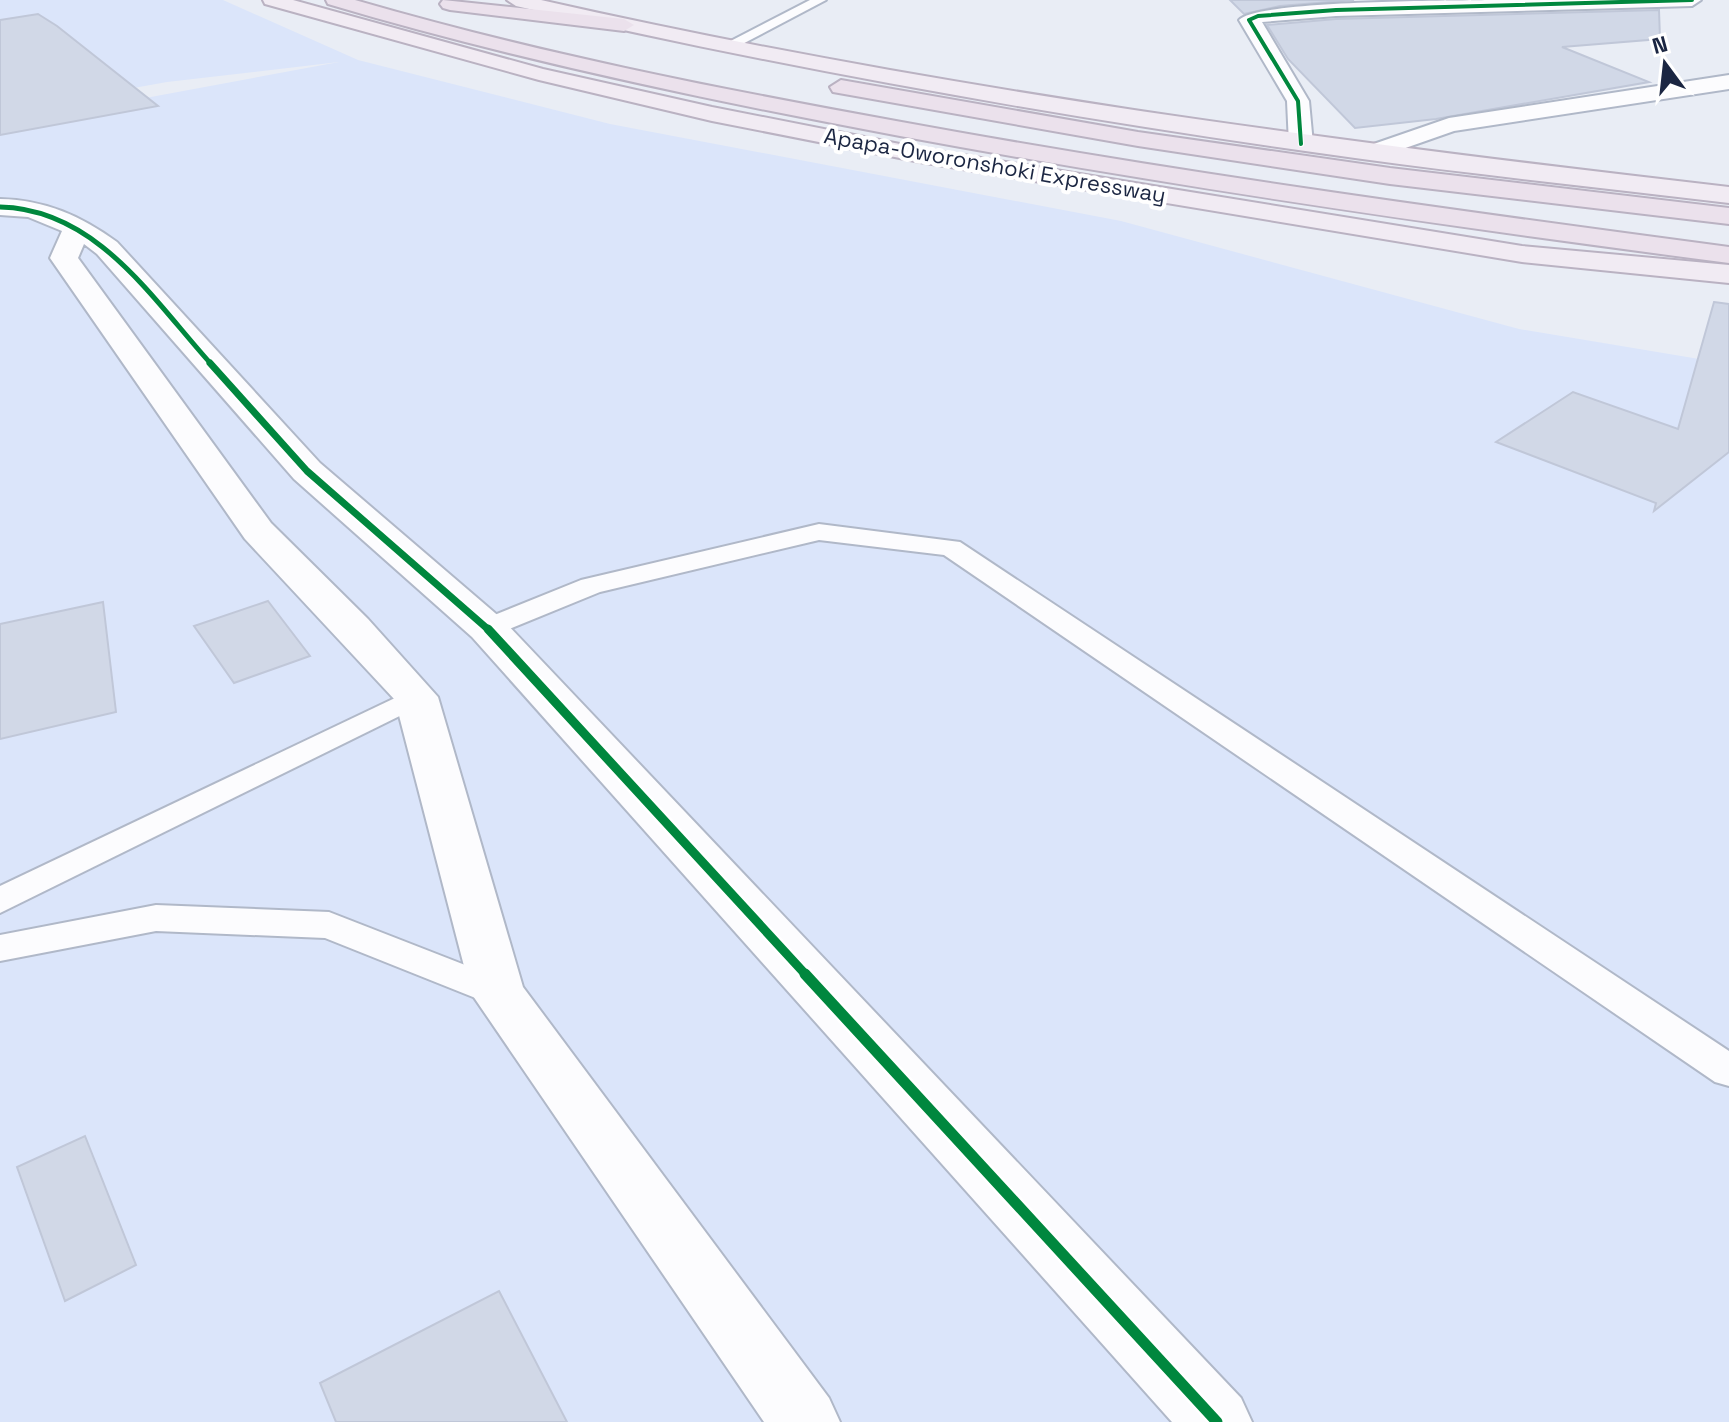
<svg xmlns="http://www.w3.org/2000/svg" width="1729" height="1422" font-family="'Space Grotesk',sans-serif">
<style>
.built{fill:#dbe5fa}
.building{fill:#d1d8e7;stroke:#c0c7d8;stroke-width:2}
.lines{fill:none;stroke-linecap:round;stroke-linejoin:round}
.lane-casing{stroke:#b0b8c8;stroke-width:4}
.street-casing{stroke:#b0b8c8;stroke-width:4}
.primary-casing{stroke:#bab2c2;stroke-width:4}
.highway-casing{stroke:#bab2c2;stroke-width:4}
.lane{fill:#fcfcfe;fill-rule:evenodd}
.street{fill:#fcfcfe;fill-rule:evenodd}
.primary{fill:#f1ebf3;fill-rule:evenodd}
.highway{fill:#ebe1ec;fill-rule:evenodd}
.cycleway-far4-casing{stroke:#fff;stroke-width:6}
.cycleway-far3-casing{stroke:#fff;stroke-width:8}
.cycleway-far2-casing{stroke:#fff;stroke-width:11}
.cycleway-far1-casing{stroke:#fff;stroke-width:14}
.cycleway-casing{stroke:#fff;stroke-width:16}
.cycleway-far4{stroke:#00873e;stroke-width:4}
.cycleway-far3{stroke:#00873e;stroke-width:5}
.cycleway-far2{stroke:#00873e;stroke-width:7}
.cycleway-far1{stroke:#00873e;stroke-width:9}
.cycleway{stroke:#00873e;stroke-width:11}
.labels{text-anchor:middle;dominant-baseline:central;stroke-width:8;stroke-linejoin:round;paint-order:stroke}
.far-street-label{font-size:22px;fill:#1b2642;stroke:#fff}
</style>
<rect width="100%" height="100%" fill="#e9edf5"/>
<!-- built -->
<polygon class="built" points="0,0 223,0 358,60 610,124 1121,221 1519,329 1729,364 1729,1422 0,1422 0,125 339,62 167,82 0,112"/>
<!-- building -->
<g class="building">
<polygon points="1230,0 1354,0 1280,6 1244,14"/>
<polygon points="1659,10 1660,39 1562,47 1649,82 1436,119 1355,128 1288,59 1267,25 1336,19"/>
<polygon points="38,14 57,26 158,106 0,135 0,20"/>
<polygon points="1714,302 1729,304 1729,452 1654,511 1656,503 1496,442 1573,392 1678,429"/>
<polygon points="268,601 310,656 234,683 194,626"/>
<polygon points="103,602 116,712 0,739 0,624"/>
<polygon points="85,1136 136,1265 65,1301 17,1167"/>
<polygon points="499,1291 567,1422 336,1422 320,1383"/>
</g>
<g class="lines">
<defs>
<g id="lane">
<polygon points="810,0 826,0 731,50 719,47"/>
<polygon points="819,524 960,542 1729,1051 1729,1086 1715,1082 944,555 819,540 600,592 497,634 487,636 477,634 473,628 477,622 581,580"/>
<polygon points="416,688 426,691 431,697 426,703 0,913 0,886"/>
<polygon points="156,905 329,912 511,983 516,993 511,1003 498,1007 325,938 156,931 0,961 0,935"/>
</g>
<g id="street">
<path d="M1488,0H1701L1692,6L1336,16L1262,22L1309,101L1313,144L1309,149H1293L1289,144L1287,101L1239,20C1257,0 1451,1 1488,0Z"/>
<polygon points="1729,75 1729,89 1454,131 1374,159 1365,157 1362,152 1365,147 1449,118"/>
<path d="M0,199C46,200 81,216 117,242L320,463L502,619L1241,1398L1252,1422H1172L472,637L294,479L97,254L84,244L78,258L271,523L368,619L438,697L523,987L829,1398L840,1422H764L471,993L395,700L245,539L50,258L62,231L28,217L0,215Z"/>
</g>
<g id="primary">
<polygon points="263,0 293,0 543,69 712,107 920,148 1522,246 1729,265 1729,283 1522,262 920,162 712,121 539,80 265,4"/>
<path d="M507,0H541C933,89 1330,141 1729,187V203C1604,188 1479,175 1355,158C1073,119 793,70 516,6Z"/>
</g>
<g id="highway">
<path d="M326,0H355C533,52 714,88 896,121C1173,172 1451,210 1729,247V263C1452,227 1175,187 900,136C708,100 516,60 328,4Z"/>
<polygon points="443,0 624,19 634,25 624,31 450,10 443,8 440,4"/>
<polygon points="841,80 1138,132 1390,168 1729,208 1729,224 1390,184 1138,146 833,92 830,87"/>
</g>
</defs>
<!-- lane casing -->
<use href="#lane" class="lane-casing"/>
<!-- street casing -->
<use href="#street" class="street-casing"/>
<!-- primary casing -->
<use href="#primary" class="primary-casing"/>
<!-- highway casing -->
<use href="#highway" class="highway-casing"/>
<!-- lane -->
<use href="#lane" class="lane"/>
<!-- street -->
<use href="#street" class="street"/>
<!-- primary -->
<use href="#primary" class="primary"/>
<!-- highway -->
<use href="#highway" class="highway"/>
<defs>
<polyline id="cycleway-far4" points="1301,144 1298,101 1249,20 1258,16 1336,10 1692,0"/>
<path id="cycleway-far3" d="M0,207C97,209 153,300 212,365"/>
<polyline id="cycleway-far2" points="210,363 307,471 490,631"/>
<polyline id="cycleway-far1" points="488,629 807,976"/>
<polyline id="cycleway" points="805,974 1217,1422"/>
</defs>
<!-- cycleway-far4 casing -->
<use href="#cycleway-far4" class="cycleway-far4-casing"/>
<!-- cycleway-far3 casing -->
<use href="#cycleway-far3" class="cycleway-far3-casing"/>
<!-- cycleway-far2 casing -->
<use href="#cycleway-far2" class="cycleway-far2-casing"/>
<!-- cycleway-far1 casing -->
<use href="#cycleway-far1" class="cycleway-far1-casing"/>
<!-- cycleway casing -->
<use href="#cycleway" class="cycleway-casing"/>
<!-- cycleway-far4 -->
<use href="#cycleway-far4" class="cycleway-far4"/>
<!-- cycleway-far3 -->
<use href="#cycleway-far3" class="cycleway-far3"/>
<!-- cycleway-far2 -->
<use href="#cycleway-far2" class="cycleway-far2"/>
<!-- cycleway-far1 -->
<use href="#cycleway-far1" class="cycleway-far1"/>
<!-- cycleway -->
<use href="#cycleway" class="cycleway"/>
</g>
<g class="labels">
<!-- far-street labels -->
<g class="far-street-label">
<text transform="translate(995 165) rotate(10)">Apapa-Oworonshoki Expressway</text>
</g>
</g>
<!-- north arrow -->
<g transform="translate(1665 64) rotate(345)" stroke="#ffffff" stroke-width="6" paint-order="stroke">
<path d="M0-6L14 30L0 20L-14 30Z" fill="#1b2642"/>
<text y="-12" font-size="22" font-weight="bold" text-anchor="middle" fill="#1b2642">N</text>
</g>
</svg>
